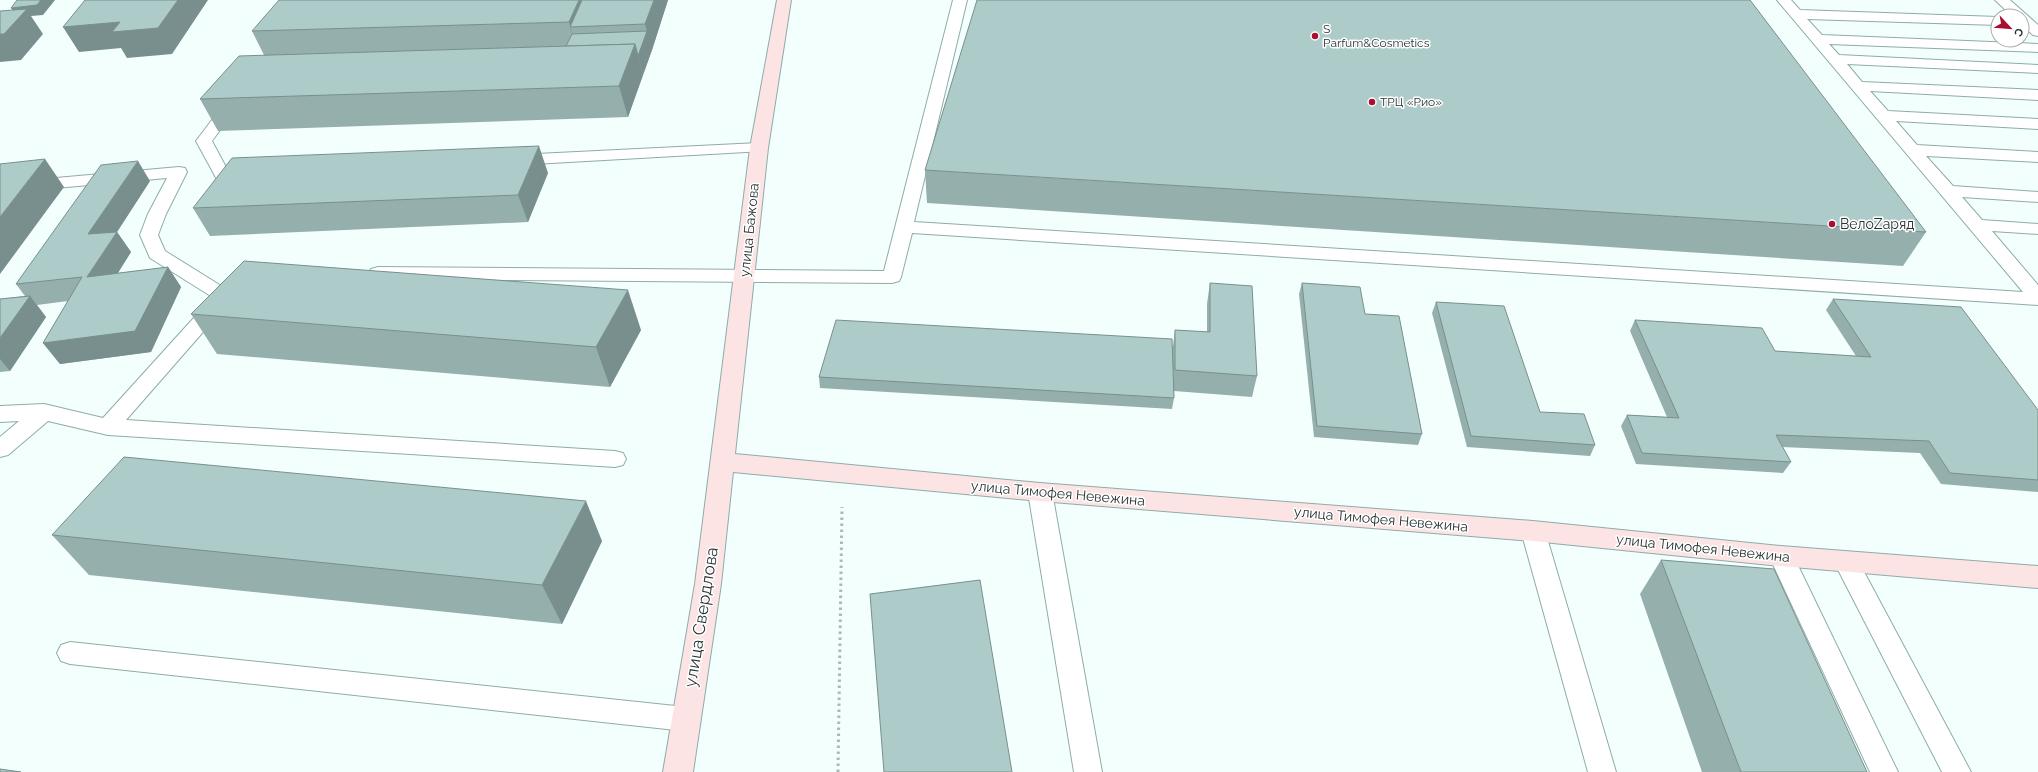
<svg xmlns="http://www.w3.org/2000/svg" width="2038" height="772" font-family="Raleway,sans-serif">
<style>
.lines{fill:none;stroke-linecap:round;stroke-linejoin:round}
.lane-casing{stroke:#8eaca9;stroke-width:2}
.secondary-casing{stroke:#8eaca9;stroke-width:2}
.path{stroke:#abb8b6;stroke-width:3;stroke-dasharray:2.5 3.5;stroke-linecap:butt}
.lane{fill:#fff;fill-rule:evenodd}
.secondary{fill:#fce3e4;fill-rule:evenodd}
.wall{fill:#95afad}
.shaded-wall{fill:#798f8d}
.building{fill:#adccc9;stroke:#798f8d}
.poi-dot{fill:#a80f31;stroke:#fff;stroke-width:1.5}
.labels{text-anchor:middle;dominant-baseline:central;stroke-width:3;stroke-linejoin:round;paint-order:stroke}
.far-poi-label{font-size:12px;fill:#263231;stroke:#fff;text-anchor:start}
.poi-label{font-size:14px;fill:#263231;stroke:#fff;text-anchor:start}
.street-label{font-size:14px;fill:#263231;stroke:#fff}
.near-street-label{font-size:17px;fill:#263231;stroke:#fff}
</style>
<rect width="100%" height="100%" fill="#f2fffd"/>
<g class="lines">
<defs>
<g id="lane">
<polygon points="953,0 967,0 914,222 2023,292 1777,0 1791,0 1800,10 1998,17 1998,25 1807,19 1822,35 2038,44 2038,52 1829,44 1839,55 2038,65 2038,73 1847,64 1862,82 2038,90 2038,100 1870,91 1888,111 2038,119 2038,129 1896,121 1917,145 2038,152 2038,162 1926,156 1953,186 2038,192 2038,202 1962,197 1982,220 2038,224 2038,234 1992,231 2038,285 2038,305 912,233 901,277 899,281 892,283 378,279 371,277 369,273 371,269 378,267 884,271"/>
<polygon points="1995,0 2010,0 2038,25 2038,36 2033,35 2022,25 2022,16 2012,16"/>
<path d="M232,98L237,100L240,103L212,141L227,169L249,167L255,168L257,172L255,176C243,178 228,181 216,178L214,174L196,141L227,100Z"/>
<polygon points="759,143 765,145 767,148 765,151 516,165 510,164 508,160 510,156 516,155"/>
<polygon points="179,167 185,168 187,172 166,214 158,235 165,251 231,292 234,296 231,300 225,302 227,304 224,308 126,420 615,451 623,453 626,459 623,465 615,467 108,435 48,421 8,455 0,457 0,437 19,421 0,422 0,406 44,404 103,418 210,300 214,298 150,258 140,235 148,214 167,178 0,193 0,183"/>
<polygon points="1040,483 1048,486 1052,492 1102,772 1074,772 1028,492 1032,486"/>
<polygon points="1533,522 1541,524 1545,531 1616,772 1588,772 1521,531 1525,524"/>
<polygon points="1781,546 1790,549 1898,772 1870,772 1769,556 1772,549"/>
<polygon points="1846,552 1855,555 1971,772 1942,772 1834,562 1837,555"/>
<polygon points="70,642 685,707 695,710 699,719 695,728 685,731 70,664 61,661 57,653 61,645"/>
</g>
<polygon id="secondary" points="777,0 791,0 768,148 735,454 1040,483 1533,521 1781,546 2038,566 2038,588 1781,566 1533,541 1040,501 733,472 721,584 693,772 663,772 695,584 750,148"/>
</defs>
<!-- lane casing -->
<use href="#lane" class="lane-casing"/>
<!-- secondary casing -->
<use href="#secondary" class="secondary-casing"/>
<!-- path -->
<polyline class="path" points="838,772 842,507"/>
<!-- lane -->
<use href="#lane" class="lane"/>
<!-- secondary -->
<use href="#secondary" class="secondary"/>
</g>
<!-- wall -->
<g class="wall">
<polygon points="668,0 652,50 628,117 218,131 200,99 264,55 252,31"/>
<polygon points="925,170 1926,232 1903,266 927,203"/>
<polygon points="548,173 528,222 210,236 193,208"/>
<polygon points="150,181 117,232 131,252 118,273 168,267 181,287 151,352 60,364 43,343 68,301 37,305 46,317 10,371 0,372 0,299 25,296 16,284"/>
<polygon points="1210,283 1257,376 1252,397 1174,391 1174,398 1172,409 820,388 819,377 1173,346 1175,330 1207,332 1207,304"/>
<polygon points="1302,283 1365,314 1422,434 1418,445 1314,437 1299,294"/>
<polygon points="1833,299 2038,410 2038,492 1941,484 1920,453 1782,447 1791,462 1783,473 1636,464 1621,426 1627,415 1667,417 1630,331 1635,320 1775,351 1856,356 1826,310"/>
<polygon points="1436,302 1540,412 1595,445 1590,456 1467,447 1432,313"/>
<polygon points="191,314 641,330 610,387 217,354"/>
<polygon points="52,535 602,541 562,624 89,575"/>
<polygon points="1661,560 1867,772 1702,772 1640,594"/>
</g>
<!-- shaded-wall -->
<g class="shaded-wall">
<polygon points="41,0 55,0 43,15 31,16 43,34 21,60 0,62 0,34 17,17 11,8"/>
<polygon points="178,0 208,0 172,54 127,58 121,48 79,52 63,27"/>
<polygon points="579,0 600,0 570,27 578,52 569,22"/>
<polygon points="654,0 668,0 652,50 643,75 638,56 647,31 645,24"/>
<polygon points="635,44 643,75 628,117 619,86"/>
<polygon points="539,146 548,173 528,222 518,195"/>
<polygon points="45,159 64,187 0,274 0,217"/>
<polygon points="138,161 150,181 117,232 131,252 102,298 87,277 88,234"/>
<polygon points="168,267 181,287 151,352 60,364 43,343"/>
<polygon points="628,290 641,330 610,387 596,347"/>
<polygon points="30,296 46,317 10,371 0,359 0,338"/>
<polygon points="586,501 602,541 562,624 542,585"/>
</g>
<!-- building -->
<g class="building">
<polygon points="17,0 41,0 37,5 11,8"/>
<polygon points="85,0 178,0 158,28 112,32 120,22 63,27"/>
<polygon points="279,0 579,0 569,22 252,31"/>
<polygon points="582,0 654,0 645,24 570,27"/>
<polygon points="977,0 1750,0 1926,232 925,170"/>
<polygon points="27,9 4,34 0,34 0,11"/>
<polygon points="647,31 638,56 635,44 566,46 572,34"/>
<polygon points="635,44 619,86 200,99 239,56"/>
<polygon points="539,146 518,195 193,208 232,158"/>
<polygon points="45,159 0,217 0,164"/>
<polygon points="138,161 88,234 117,232 87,277 168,267 135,331 43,343 82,277 16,284 101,165"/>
<polygon points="244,261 628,290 596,347 191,314"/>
<polygon points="1210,283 1252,286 1257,376 1175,370 1175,330 1210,332"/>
<polygon points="1302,283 1360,287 1365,314 1399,316 1422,434 1317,426"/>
<polygon points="30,296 0,338 0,299"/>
<polygon points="1833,299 1961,307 2038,410 2038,480 1950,473 1929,441 1776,435 1791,462 1642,453 1627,415 1679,418 1635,320 1762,328 1775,351 1871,357"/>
<polygon points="1436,302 1504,306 1540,412 1584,414 1595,445 1471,436"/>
<polygon points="836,320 1172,339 1174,398 819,377"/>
<polygon points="124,457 586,501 542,585 52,535"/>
<polygon points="1661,560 1774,569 1867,772 1741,772"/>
<polygon points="980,580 1012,772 884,772 870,594"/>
<polygon points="0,769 21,772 0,772"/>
</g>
<!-- markers -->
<g class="poi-dot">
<circle cx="1315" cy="36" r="4"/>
<circle cx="1372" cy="102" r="4"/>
<circle cx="1832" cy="224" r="4"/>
</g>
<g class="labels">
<!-- far-poi labels -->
<g class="far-poi-label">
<text x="1323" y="29">S<tspan x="1323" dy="14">Parfum&amp;Cosmetics</tspan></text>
<text x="1380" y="102">ТРЦ «Рио»</text>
</g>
<!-- poi labels -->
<g class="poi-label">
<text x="1840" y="224">ВелоZаряд</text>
</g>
<!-- street labels -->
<g class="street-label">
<text transform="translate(749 230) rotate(-84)">улица Бажова</text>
<text transform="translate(1058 493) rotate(5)">улица Тимофея Невежина</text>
<text transform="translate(1381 519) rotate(5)">улица Тимофея Невежина</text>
<text transform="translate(1703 548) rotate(6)">улица Тимофея Невежина</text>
</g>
<!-- near-street labels -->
<g class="near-street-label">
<text transform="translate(701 617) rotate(-81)">улица Свердлова</text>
</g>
</g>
<!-- north arrow -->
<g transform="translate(2010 28) rotate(116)"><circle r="19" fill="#ffffff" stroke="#a8adad"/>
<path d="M0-3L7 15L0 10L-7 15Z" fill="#a80f31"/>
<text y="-6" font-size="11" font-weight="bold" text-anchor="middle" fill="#263231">С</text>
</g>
</svg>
